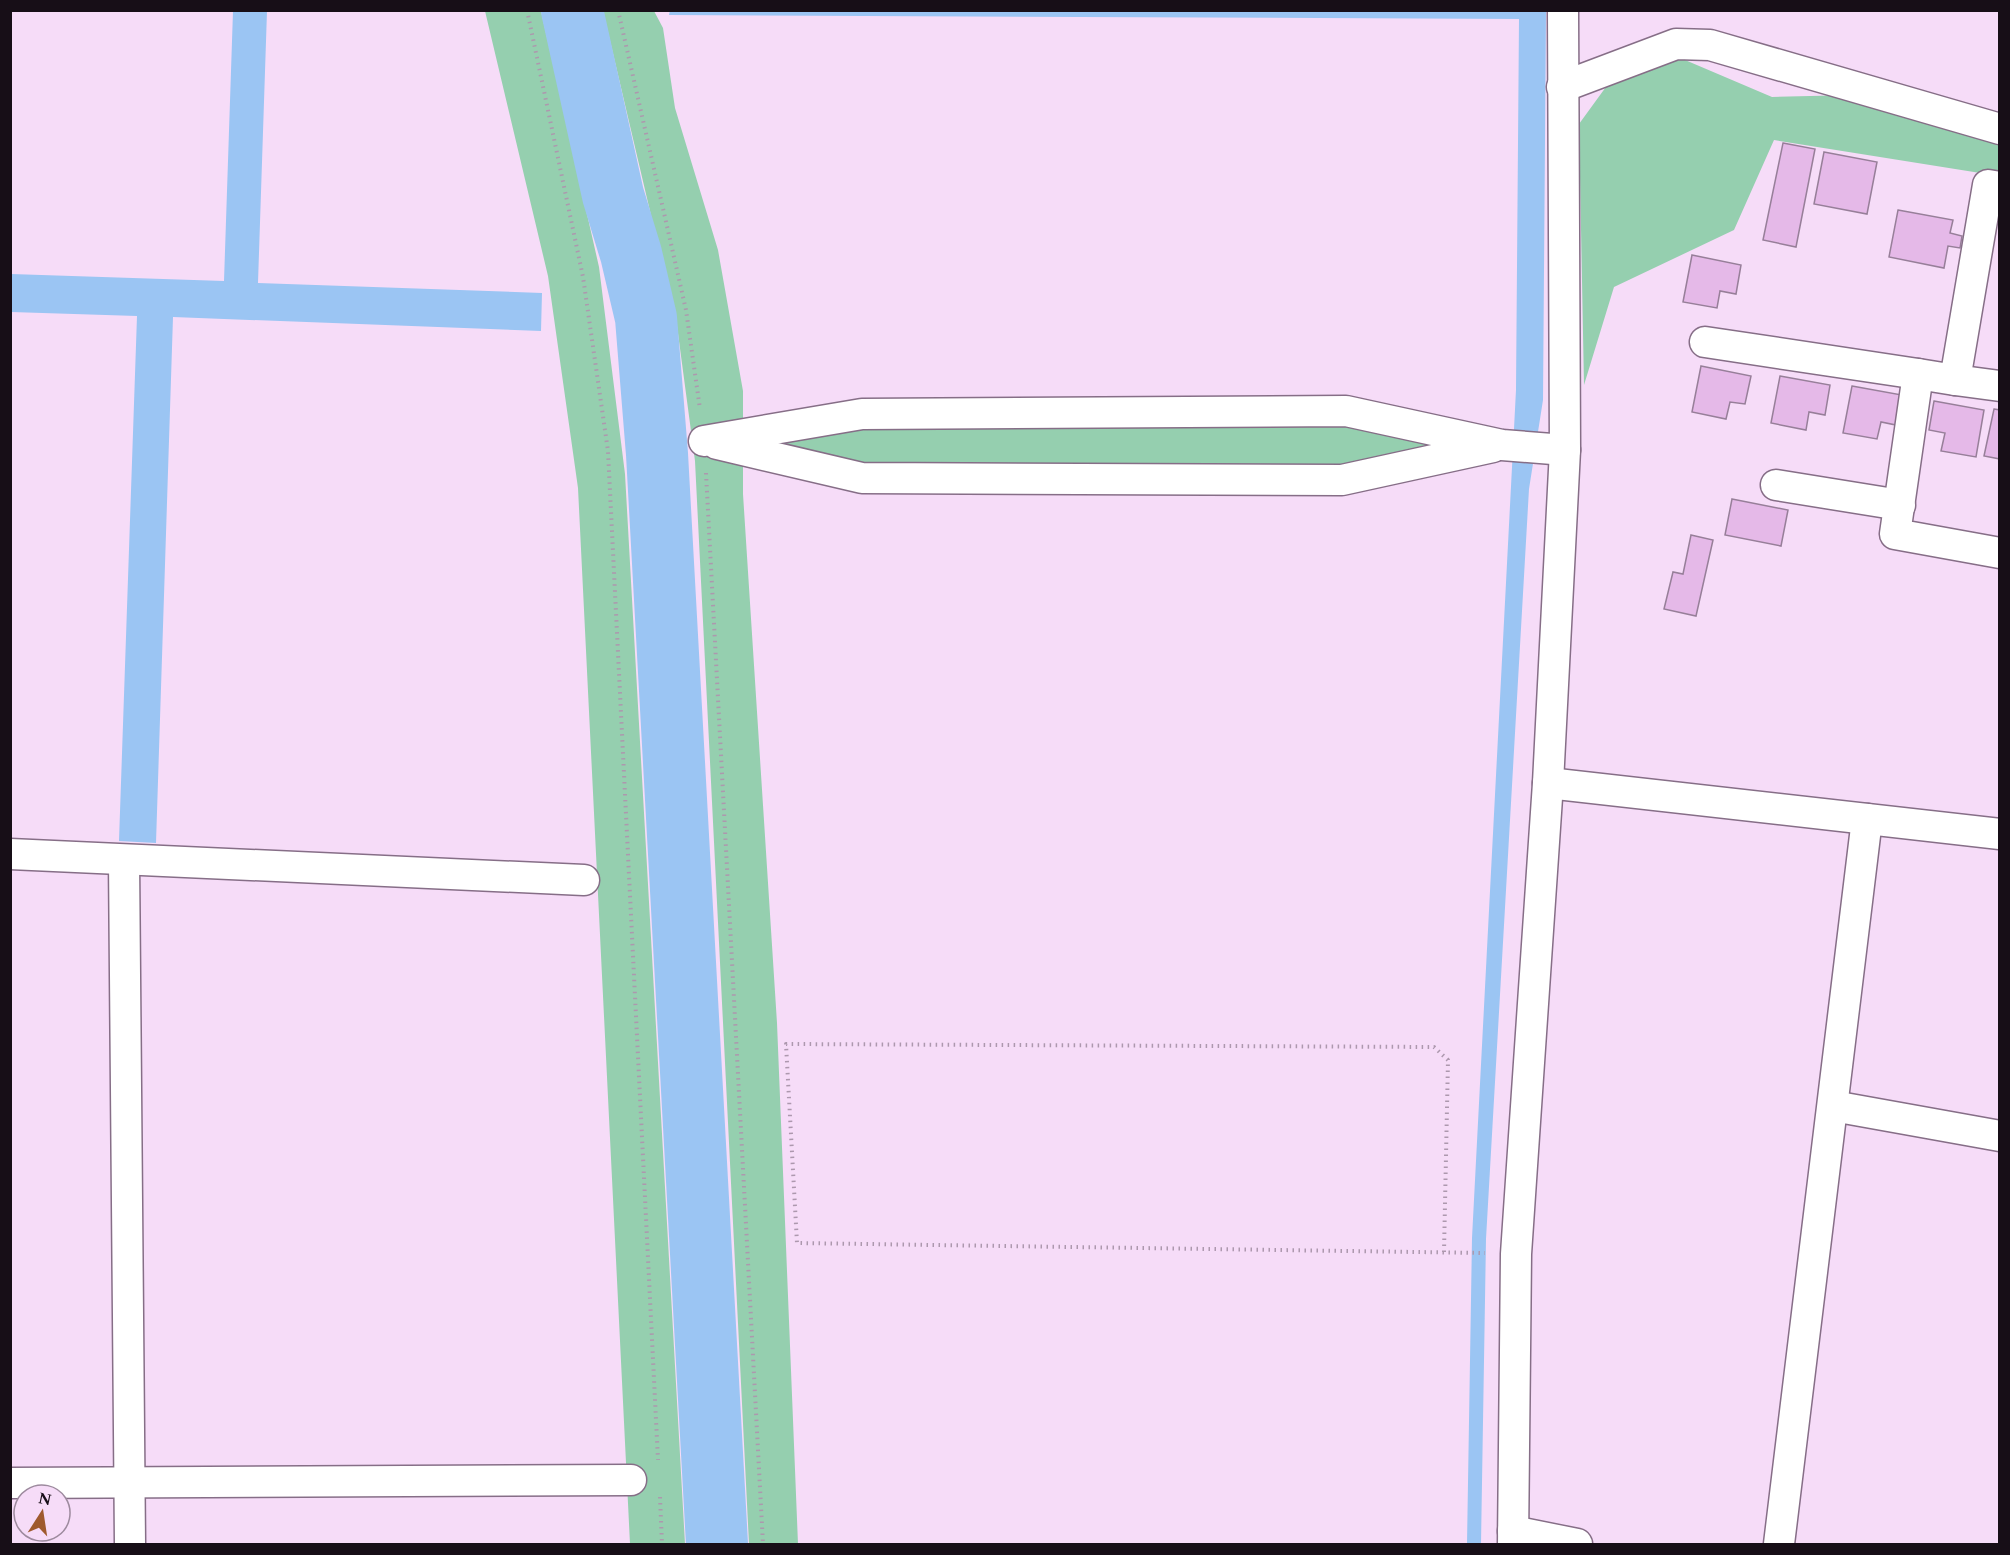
<svg xmlns="http://www.w3.org/2000/svg" width="2010" height="1555" font-family="Spectral,serif">
<style>
.green{fill:#95cfaf}
.water{fill:#9bc5f3}
.lines{fill:none;stroke-linecap:round;stroke-linejoin:round}
.river{stroke:#9bc5f3;stroke-width:62}
.building{fill:#e5b9e8;stroke:#977f99;stroke-width:1.5}
.minor-casing{stroke:#866e87;stroke-width:33}
.path{stroke:#ad98ae;stroke-width:4;stroke-dasharray:1.5 4.5;stroke-linecap:butt}
.minor{stroke:#fff;stroke-width:30}
</style>
<rect width="100%" height="100%" fill="#f6dcf8"/>
<!-- green -->
<g class="green">
<polygon points="485,11 541,11 599,267 625,474 685,1544 630,1544 578,488 548,276"/>
<polygon points="603,11 654,11 663,28 675,108 718,250 743,391 743,494 777,1023 798,1544 749,1544 695,461 677,326"/>
<polygon points="1678,57 1772,97 1853,95 1999,142 1999,176 1774,140 1734,230 1614,287 1584,385 1579,124 1611,80"/>
<polygon points="866,422 1346,422 1433,442 1426,452 1344,466 872,469 762,448"/>
</g>
<!-- water -->
<g class="water">
<polygon points="670,10 1546,11 1543,400 1529,489 1486,1239 1481,1544 1467,1544 1472,1238 1516,390 1519,19 669,15"/>
<polygon points="233,11 267,11 258,283 542,293 541,331 173,317 156,843 119,841 137,316 11,312 11,274 224,281"/>
</g>
<g class="lines">
<!-- river -->
<polyline class="river" points="572,10 613,195 631,254 646,318 657,454 717,1544"/>
</g>
<!-- building -->
<g class="building">
<polygon points="1783,143 1815,149 1796,247 1763,240"/>
<polygon points="1824,152 1877,162 1867,214 1814,204"/>
<polygon points="1898,210 1953,220 1950,233 1962,236 1960,248 1948,246 1944,268 1889,257"/>
<polygon points="1692,255 1741,265 1736,294 1720,291 1717,308 1683,302"/>
<polygon points="1701,366 1751,376 1745,404 1730,402 1726,419 1692,412"/>
<polygon points="1780,376 1830,385 1825,415 1809,412 1806,430 1771,423"/>
<polygon points="1852,386 1902,395 1896,425 1881,422 1877,439 1843,433"/>
<polygon points="1934,401 1984,410 1976,457 1941,451 1945,433 1929,430"/>
<polygon points="1994,409 2000,410 2000,459 1984,456"/>
<polygon points="1732,499 1788,510 1781,546 1725,535"/>
<polygon points="1691,535 1713,540 1696,616 1664,609 1673,572 1683,574"/>
</g>
<g class="lines">
<defs>
<g id="minor">
<polyline points="1562,87 1676,44 1710,45 2000,129"/>
<polyline points="2000,187 1988,185 1955,380 1918,374 1895,534 2000,553"/>
<polyline points="1705,342 1918,374"/>
<polyline points="1955,380 2000,386"/>
<polyline points="704,441 862,414 1346,411 1502,445 1565,450"/>
<polyline points="717,444 862,478 1342,480 1493,447"/>
<polyline points="1776,485 1900,505"/>
<polyline points="1548,783 2000,834"/>
<polyline points="10,854 584,880"/>
<polyline points="124,860 130,1544"/>
<polyline points="1833,1106 2000,1136"/>
<polyline points="10,1483 631,1480"/>
<polyline points="1513,1531 1577,1544"/>
<polyline points="1513,1544 1516,1254 1548,783 1565,450 1563,10"/>
<polyline points="1779,1544 1867,819"/>
</g>
</defs>
<!-- minor casing -->
<use href="#minor" class="minor-casing"/>
<!-- path -->
<g class="path">
<polyline points="527,10 583,277 608,451 658,1460"/>
<polyline points="618,10 686,310 700,409"/>
<polyline points="706,473 763,1544"/>
<polyline points="1444,1252 1448,1060 1434,1047 786,1044 797,1243 1485,1253"/>
<polyline points="660,1497 662,1544"/>
</g>
<!-- minor -->
<use href="#minor" class="minor"/>
</g>
<!-- border -->
<rect width="2010" height="1555" fill="none" stroke="#170e17" stroke-width="24"/>
<!-- north arrow -->
<g transform="translate(42 1513) rotate(12)"><circle r="28" fill="#f6dcf8" stroke="#9d8a9e" stroke-width="1.5"/>
<path d="M0-4.5L10 22L0 15L-10 22Z" fill="#9f5a2e"/>
<text y="-9" font-size="16" font-weight="bold" text-anchor="middle" fill="#170e17">N</text>
</g>
</svg>
